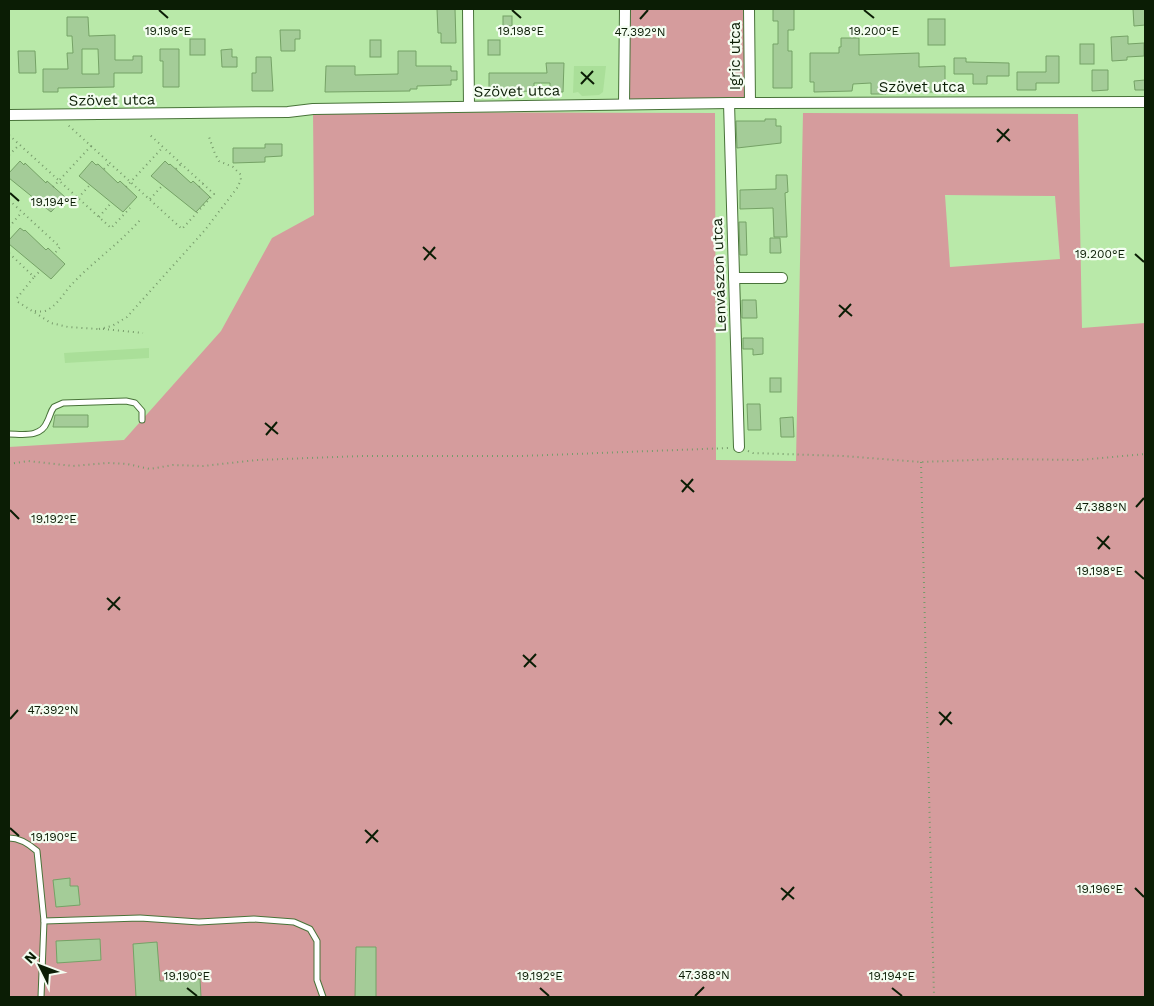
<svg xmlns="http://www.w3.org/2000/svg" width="1154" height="1006" font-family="'Work Sans',sans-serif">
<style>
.built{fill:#aadf99}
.green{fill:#d59c9d;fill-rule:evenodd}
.building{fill:#a4cc98;stroke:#75a266;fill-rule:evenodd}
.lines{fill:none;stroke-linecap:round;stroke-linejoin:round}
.service-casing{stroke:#487339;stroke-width:7}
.minor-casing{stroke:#487339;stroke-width:12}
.path{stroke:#779b6b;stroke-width:2;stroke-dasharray:1 4;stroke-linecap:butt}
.service{stroke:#fff;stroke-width:5}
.minor{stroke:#fff;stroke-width:10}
.ticks{fill:none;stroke:#0b1d05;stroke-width:2}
.labels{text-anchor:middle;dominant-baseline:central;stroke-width:4.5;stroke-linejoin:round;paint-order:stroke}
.street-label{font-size:15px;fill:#0b1d05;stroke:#f4fdf1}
.ticks-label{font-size:12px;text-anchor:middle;fill:#0b1d05;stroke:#f4fdf1;stroke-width:4.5;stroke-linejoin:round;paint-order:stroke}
</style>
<rect width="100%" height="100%" fill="#b9e9a9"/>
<!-- built -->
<g class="built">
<polygon points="574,66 606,66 603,92 599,95 582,96 578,92 573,93"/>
<polygon points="149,348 149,358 65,363 64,353"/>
</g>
<!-- green -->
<g class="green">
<polygon points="625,9 749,9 750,103 624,104"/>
<path d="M313,112L715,113L716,460L796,461L803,113L1078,114L1082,328L1145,323V997H9V447L124,440L221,331L272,238L314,215ZM945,195L1055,196L1060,259L950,267Z"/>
</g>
<!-- building -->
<g class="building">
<polygon points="437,9 455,9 456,43 441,43 441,33 438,33"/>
<polygon points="773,9 794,9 794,30 788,30 788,51 792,51 792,88 773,88 773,44 778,44 778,21 773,21"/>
<polygon points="1133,9 1145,9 1145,25 1134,26"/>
<rect x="503" y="16" width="9" height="10"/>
<path d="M67,17H88L89,36L115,35V60H133V56H142V73H114V87L58,88V92H43V69H68L67,53H73L72,36H67ZM82,49H98L99,74H82Z"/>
<rect x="928" y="19" width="17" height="26"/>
<polygon points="280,30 300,30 300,39 295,39 295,51 281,51"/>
<polygon points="1128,36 1128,44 1144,43 1144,56 1127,57 1127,60 1112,61 1111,37"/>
<polygon points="841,38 859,38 859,55 919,53 919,67 945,66 945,92 886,92 886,94 871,94 871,83 853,84 852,91 814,92 814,82 810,82 810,53 839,53 839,47 841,47"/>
<rect x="190" y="39" width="15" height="16"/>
<rect x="370" y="40" width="11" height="17"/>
<rect x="488" y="40" width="12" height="15"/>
<rect x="1080" y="44" width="14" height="20"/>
<polygon points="160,49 179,49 179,87 163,87 163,61 160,61"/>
<polygon points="232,49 232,57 237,57 237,67 222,67 221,50"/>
<polygon points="18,51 35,51 36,73 19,73"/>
<polygon points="398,51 416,51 416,66 451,66 451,71 457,71 457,80 451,80 451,85 417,86 417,89 410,89 410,91 325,92 326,66 355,66 355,75 398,74"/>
<polygon points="1046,56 1059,56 1059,83 1036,83 1036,90 1017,90 1017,72 1046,72"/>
<polygon points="256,57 271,57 273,91 252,91 252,73 256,73"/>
<polygon points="954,58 966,58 966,62 1009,63 1009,76 987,76 987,84 973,84 973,74 954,74"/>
<polygon points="546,63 564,63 563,92 550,92 550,83 534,83 534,91 489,92 489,73 547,73"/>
<polygon points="1092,70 1108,70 1108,90 1092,91"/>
<polygon points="1145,80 1145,90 1135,90 1134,81"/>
<polygon points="765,119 776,119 776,126 781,126 781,143 737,148 736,121 765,121"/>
<polygon points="265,144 282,144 282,156 265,157 265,162 233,163 233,148 265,148"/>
<polygon points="20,161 24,165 25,163 46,183 47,181 65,197 51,212 9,178 9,173"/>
<polygon points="92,161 96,165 98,164 118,183 120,181 137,197 123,212 79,176"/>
<polygon points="165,161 169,165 170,164 191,183 193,181 210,197 196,212 151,176"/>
<polygon points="776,175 787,175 788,192 785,193 787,237 774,237 773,208 740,209 740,190 776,189"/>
<polygon points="739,222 746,222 747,255 740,255"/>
<polygon points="20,228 24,231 25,230 46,250 48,248 65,264 51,279 9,244 9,240"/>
<polygon points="770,238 780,238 781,253 770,253"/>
<polygon points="742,300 756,300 757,318 742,318"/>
<polygon points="743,338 763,338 763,354 753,355 753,349 743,349"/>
<rect x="770" y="378" width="11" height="14"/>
<polygon points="747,404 760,404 761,430 748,430"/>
<polygon points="55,415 88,415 88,427 53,427"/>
<polygon points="793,417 794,437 781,437 780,418"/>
<polygon points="70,878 70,886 78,886 80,905 56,907 53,880"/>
<polygon points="100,939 101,960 57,963 56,941"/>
<polygon points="157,942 160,981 200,979 201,997 136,997 133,944"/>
<polygon points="356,947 376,947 376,997 355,997"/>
</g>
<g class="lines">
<defs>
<g id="service">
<path d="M9,434C22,434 41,438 47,422C50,417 50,412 54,407L63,403L126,401L135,403L142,411V420"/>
<path d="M9,838C20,838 29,844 37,851L44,921L140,918L199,922L254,919L294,922L310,929L317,941V980L323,997"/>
<polyline points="41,997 44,921"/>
</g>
<g id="minor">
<polyline points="468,9 469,106"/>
<polyline points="749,9 750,103"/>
<polyline points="729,103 739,447"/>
<polyline points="624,104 625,9"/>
<polyline points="9,115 288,112 313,109 729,103 1145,102"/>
<polyline points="734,278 782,278"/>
</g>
</defs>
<!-- service casing -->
<use href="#service" class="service-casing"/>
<!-- minor casing -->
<use href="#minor" class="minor-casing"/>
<!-- path -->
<g class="path">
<polyline points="9,135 111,228 130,208"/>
<polyline points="91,146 182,229 214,194 163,147"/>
<polyline points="9,155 19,145"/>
<polyline points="104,169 110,163"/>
<polyline points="176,169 181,164"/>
<polyline points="53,187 91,146 68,125"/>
<polyline points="126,187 163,147 150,135"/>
<polyline points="199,187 203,183"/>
<polyline points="78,198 89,186"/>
<polyline points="150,199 162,186"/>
<polyline points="9,200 60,247 54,254"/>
<polyline points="99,217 111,203"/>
<polyline points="9,227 22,212"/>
<polyline points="9,253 34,277 40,271"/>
<polyline points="17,298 34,277"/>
<polyline points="18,302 51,323 68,327 98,329"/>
<path d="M35,311C40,312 45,312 49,309C59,303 65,291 73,283C94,261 120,243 140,220"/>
<polyline points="99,329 112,326 127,317 205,230 237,188 241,180 240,174 233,167 219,161 215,154 208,134"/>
<polyline points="103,329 143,333"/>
<polyline points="748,451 753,453 843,456 921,462 1000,459 1080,460 1145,454"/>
<polyline points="921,462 934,997"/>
<polyline points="9,464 28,461 73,466 107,463 127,464 150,469 173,465 203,466 257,460 362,456 522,456 729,448"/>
</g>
<!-- service -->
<use href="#service" class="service"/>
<!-- minor -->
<use href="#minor" class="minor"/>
</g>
<!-- ticks -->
<path class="ticks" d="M159,10L168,18M512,10L521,18M864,10L874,18M640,19L648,10M581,72L594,84M581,84L593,71M997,129L1010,141M997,142L1009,129M10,193L19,201M423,247L436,259M1135,254L1144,262M424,260L435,247M839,305L852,316M839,317L851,304M265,423L278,434M266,435L277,422M681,480L694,492M682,492L693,479M1136,507L1144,498M10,510L19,519M1097,537L1110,549M1098,549L1109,536M1135,571L1144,579M107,598L120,610M108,610L120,597M523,655L536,667M524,667L536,654M939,712L952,724M10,719L18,710M940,725L951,712M10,828L19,836M365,830L378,842M366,843L378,830M781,888L794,899M1135,888L1144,897M782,900L794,887M187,988L197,996M540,988L549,996M892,988L902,996M695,996L704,987"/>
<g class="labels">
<!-- street labels -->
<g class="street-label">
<text transform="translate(735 56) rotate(-90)">Igric utca</text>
<text x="922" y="87">Szövet utca</text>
<text transform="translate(517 91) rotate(-1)">Szövet utca</text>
<text transform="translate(112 100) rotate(-1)">Szövet utca</text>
<text transform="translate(719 275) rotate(-92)">Lenvászon utca</text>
</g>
</g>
<g class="ticks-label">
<text x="168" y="35">19.196°E</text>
<text x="521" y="35">19.198°E</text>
<text x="874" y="35">19.200°E</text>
<text x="640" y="36">47.392°N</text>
<text x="54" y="206">19.194°E</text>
<text x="1100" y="258">19.200°E</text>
<text x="1101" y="511">47.388°N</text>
<text x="54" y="523">19.192°E</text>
<text x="1100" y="575">19.198°E</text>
<text x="53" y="714">47.392°N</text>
<text x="54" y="841">19.190°E</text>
<text x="1100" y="893">19.196°E</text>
<text x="704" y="979">47.388°N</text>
<text x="187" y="980">19.190°E</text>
<text x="540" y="980">19.192°E</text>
<text x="892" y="980">19.194°E</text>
</g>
<!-- border -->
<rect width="1154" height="1006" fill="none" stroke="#0b1d05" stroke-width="20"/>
<!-- north arrow -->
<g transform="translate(40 966) rotate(312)" stroke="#f4fdf1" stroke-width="4" paint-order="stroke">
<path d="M0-4L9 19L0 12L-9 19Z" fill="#0b1d05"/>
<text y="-8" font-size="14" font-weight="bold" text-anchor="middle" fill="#0b1d05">N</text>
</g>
</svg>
